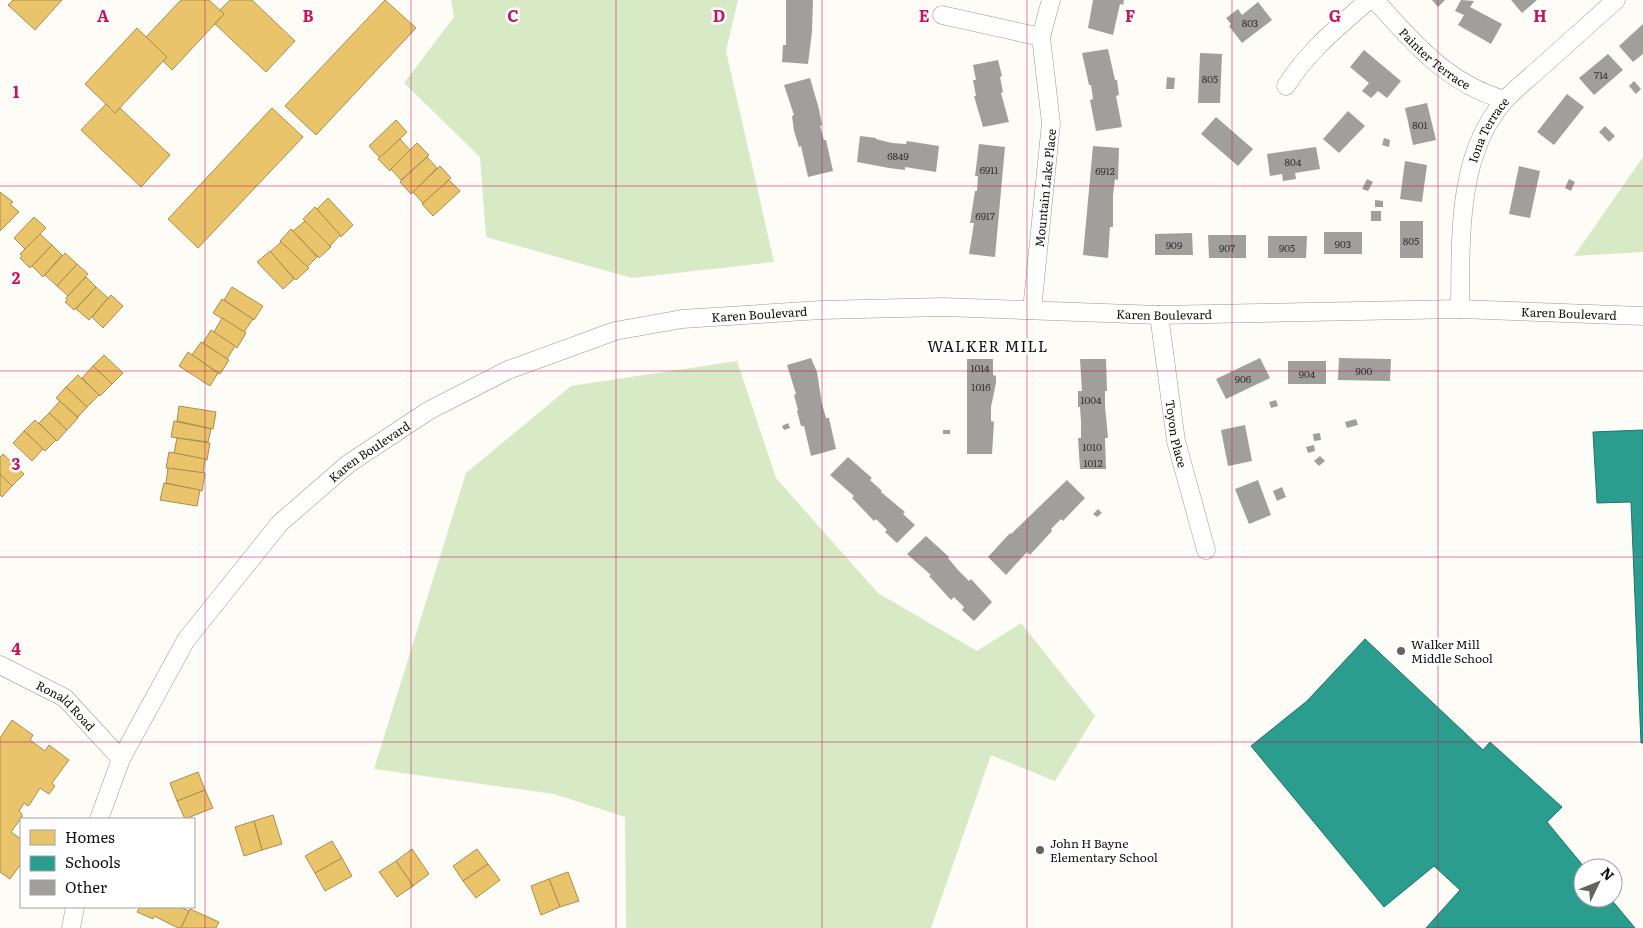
<svg xmlns="http://www.w3.org/2000/svg" width="1643" height="928" font-family="Literata,serif">
<style>
.forest{fill:#d8eac5}
.homes{fill:#e9c46a;stroke:#a88e4f}
.schools{fill:#2a9d8f;stroke:#227369}
.building{fill:#a19f9c}
.lines{fill:none;stroke-linecap:round;stroke-linejoin:round}
.minor-casing{stroke:#979795;stroke-width:19}
.minor{stroke:#fffffe;stroke-width:18}
.grid{fill:none;stroke:#c2185b;stroke-width:1;stroke-opacity:0.55}
.poi-dot{fill:#646362;stroke:#fff;stroke-width:2}
.labels{text-anchor:middle;dominant-baseline:central;stroke-width:5;stroke-linejoin:round;paint-order:stroke}
.number-label{font-size:10px;fill:#353434}
.street-label{font-size:12px;fill:#111;stroke:#fff}
.poi-label{font-size:12px;fill:#111;stroke:#fff;text-anchor:start}
.quarter-label{font-size:15px;letter-spacing:1px;fill:#111;stroke:#fff}
.grid-label{font-size:16px;text-anchor:middle;font-weight:bold;fill:#c2185b;stroke:#fff;stroke-width:5;stroke-linejoin:round;paint-order:stroke}
</style>
<rect width="100%" height="100%" fill="#fdfcf7"/>
<!-- forest -->
<g class="forest">
<polygon points="451,0 738,0 726,51 774,262 632,278 486,237 480,157 404,83 454,17"/>
<polygon points="1643,157 1643,252 1574,256"/>
<polygon points="737,361 776,478 878,593 977,651 1021,623 1095,716 1055,781 991,755 931,928 626,928 625,817 554,794 374,769 466,473 571,386"/>
</g>
<!-- homes -->
<g class="homes">
<polygon points="13,0 62,0 35,30 8,5"/>
<polygon points="181,0 209,0 224,14 172,70 163,61 167,57 146,37"/>
<polygon points="230,0 252,0 295,41 266,72 215,24 224,14 220,10"/>
<polygon points="385,0 416,28 316,135 285,106"/>
<polygon points="137,28 167,57 115,113 85,84"/>
<polygon points="106,104 115,113 120,108 170,155 141,187 81,130"/>
<polygon points="272,108 303,137 198,248 168,219"/>
<polygon points="396,120 407,132 380,158 369,146"/>
<polygon points="400,139 410,150 390,171 378,159"/>
<polygon points="417,143 429,155 401,180 391,169"/>
<polygon points="427,157 437,168 411,194 400,182"/>
<polygon points="440,166 451,178 423,203 413,192"/>
<polygon points="449,180 460,191 433,216 422,204"/>
<polygon points="0,192 13,202 10,204 19,212 0,231"/>
<polygon points="328,198 353,225 341,237 317,209"/>
<polygon points="315,207 340,235 330,246 303,219"/>
<polygon points="34,217 46,228 25,249 14,238"/>
<polygon points="305,221 331,247 319,258 293,231"/>
<polygon points="291,229 317,257 307,267 280,241"/>
<polygon points="40,234 52,245 30,268 20,258 22,256 20,254"/>
<polygon points="281,242 309,268 296,280 270,252"/>
<polygon points="52,245 62,255 43,277 32,266"/>
<polygon points="270,251 294,279 283,289 257,262"/>
<polygon points="65,253 77,264 57,286 45,275"/>
<polygon points="77,264 88,274 68,296 57,286"/>
<polygon points="86,277 96,287 74,310 65,302 67,300 66,298"/>
<polygon points="96,287 108,298 89,320 76,309"/>
<polygon points="232,287 263,306 254,320 224,300"/>
<polygon points="111,295 123,306 103,328 92,317"/>
<polygon points="222,299 253,319 244,332 213,313"/>
<polygon points="222,318 246,333 237,348 214,332"/>
<polygon points="211,330 235,346 227,359 203,343"/>
<polygon points="201,342 229,360 220,374 192,355"/>
<polygon points="188,352 218,373 210,386 179,366"/>
<polygon points="104,355 123,373 112,384 93,366"/>
<polygon points="93,366 112,384 100,396 82,378"/>
<polygon points="78,375 99,395 87,407 66,387"/>
<polygon points="66,387 87,407 78,417 56,398"/>
<polygon points="60,401 78,418 67,430 49,413"/>
<polygon points="179,406 216,412 213,429 177,421"/>
<polygon points="49,413 67,430 57,441 39,423"/>
<polygon points="35,420 56,440 45,451 24,431"/>
<polygon points="174,421 211,429 208,442 171,437"/>
<polygon points="24,431 43,449 32,461 13,443"/>
<polygon points="177,438 210,443 207,460 174,453"/>
<polygon points="169,452 205,459 203,473 166,468"/>
<polygon points="3,454 24,474 12,486 0,474 0,457"/>
<polygon points="168,468 205,473 202,491 166,483"/>
<polygon points="0,474 12,486 2,497 0,495"/>
<polygon points="164,483 200,490 197,506 160,500"/>
<polygon points="12,720 33,735 30,740 45,751 49,745 69,760 52,783 55,786 49,794 40,788 30,804 28,806 24,803 19,811 22,814 22,817 11,832 21,839 21,864 10,879 0,872 0,738"/>
<polygon points="198,772 205,790 177,801 170,783"/>
<polygon points="205,790 213,808 185,819 177,801"/>
<polygon points="273,815 282,844 262,850 254,821"/>
<polygon points="254,821 262,850 244,856 235,827"/>
<polygon points="332,841 342,858 315,873 305,856"/>
<polygon points="412,849 429,874 413,886 396,861"/>
<polygon points="477,849 488,864 463,881 453,866"/>
<polygon points="342,858 352,876 325,891 315,873"/>
<polygon points="396,861 413,886 397,897 379,872"/>
<polygon points="488,864 500,880 476,898 463,881"/>
<polygon points="568,872 579,901 560,907 549,879"/>
<polygon points="549,879 560,907 541,915 531,886"/>
<polygon points="140,907 180,907 189,911 181,928 178,928 154,916 153,919 137,912"/>
<polygon points="190,909 219,922 216,928 181,928"/>
</g>
<!-- schools -->
<g class="schools">
<polygon points="1643,430 1643,743 1641,743 1631,502 1597,503 1593,432"/>
<polygon points="1365,639 1483,750 1490,742 1562,807 1547,822 1585,868 1583,868 1583,898 1610,898 1635,928 1426,928 1460,890 1434,866 1384,907 1251,746 1307,701"/>
</g>
<!-- building -->
<g class="building">
<polygon points="786,0 813,0 812,32 808,64 782,62 783,45 786,45"/>
<polygon points="1093,0 1124,0 1123,5 1120,4 1113,35 1088,28"/>
<polygon points="1432,0 1445,0 1438,7"/>
<polygon points="1461,0 1474,1 1470,7 1502,24 1491,44 1458,25 1464,15 1455,11"/>
<polygon points="1511,0 1537,0 1522,13"/>
<polygon points="1258,2 1272,20 1242,43 1229,26 1231,24 1226,18 1238,9 1242,15"/>
<polygon points="1643,24 1643,54 1633,62 1619,46"/>
<polygon points="1108,49 1115,80 1117,80 1119,95 1116,96 1122,127 1096,131 1090,100 1093,99 1091,85 1089,85 1082,53"/>
<polygon points="1364,50 1401,81 1387,98 1378,91 1371,98 1362,91 1369,83 1350,67"/>
<polygon points="1200,53 1222,54 1220,103 1198,103"/>
<polygon points="1608,54 1623,70 1594,95 1579,78"/>
<polygon points="998,60 1002,76 1000,77 1003,92 1001,93 1009,122 983,127 974,96 976,96 973,80 976,80 973,65"/>
<polygon points="1167,77 1175,78 1174,89 1166,89"/>
<polygon points="810,78 819,109 822,125 820,126 824,140 826,140 833,171 808,177 801,146 799,147 794,131 792,116 794,115 784,85"/>
<polygon points="1634,81 1641,89 1636,94 1629,86"/>
<polygon points="1567,94 1584,107 1554,145 1537,132"/>
<polygon points="1427,103 1436,140 1413,145 1405,108"/>
<polygon points="1348,111 1365,126 1339,153 1323,139"/>
<polygon points="1216,117 1253,149 1238,166 1201,134"/>
<polygon points="1605,126 1615,136 1609,142 1599,132"/>
<polygon points="860,136 876,138 876,139 892,143 906,144 907,141 939,146 936,172 905,167 905,170 889,168 857,162"/>
<polygon points="1384,138 1390,140 1389,147 1382,145"/>
<polygon points="979,144 1005,147 995,257 969,254 974,223 970,223 975,191 977,191 978,176 975,176"/>
<polygon points="1093,146 1119,148 1118,180 1115,179 1113,195 1113,227 1110,227 1108,258 1083,255"/>
<polygon points="1316,147 1320,169 1295,173 1296,179 1283,181 1282,174 1270,176 1267,154"/>
<polygon points="1405,161 1427,165 1422,202 1400,199"/>
<polygon points="1519,166 1540,171 1530,218 1509,214"/>
<polygon points="1367,179 1373,182 1368,191 1362,189"/>
<polygon points="1569,179 1575,182 1571,191 1565,188"/>
<polygon points="1375,200 1383,201 1383,207 1375,207"/>
<rect x="1371" y="211" width="10" height="10"/>
<rect x="1400" y="221" width="23" height="37"/>
<rect x="1324" y="232" width="38" height="22"/>
<polygon points="1192,233 1193,255 1155,255 1155,234"/>
<polygon points="1208,235 1246,235 1246,258 1209,258"/>
<polygon points="1268,236 1307,236 1306,258 1268,258"/>
<polygon points="811,358 817,372 822,404 826,418 829,418 836,449 811,456 804,426 801,426 797,411 798,410 794,395 796,394 787,365"/>
<polygon points="1260,358 1270,378 1226,399 1216,379"/>
<polygon points="1339,358 1391,359 1390,381 1338,380"/>
<polygon points="967,359 993,359 993,375 996,376 996,383 991,407 991,421 994,422 992,454 967,454"/>
<polygon points="1080,359 1106,359 1107,391 1105,391 1105,406 1108,438 1105,438 1106,469 1080,469 1078,438 1081,438 1081,422 1080,407 1078,407 1078,391 1082,391"/>
<rect x="1288" y="361" width="38" height="23"/>
<polygon points="1276,400 1278,406 1271,408 1269,402"/>
<polygon points="1356,419 1358,425 1347,428 1345,422"/>
<polygon points="788,423 790,428 784,430 782,426"/>
<polygon points="1245,425 1252,461 1228,466 1221,430"/>
<rect x="943" y="430" width="7" height="4"/>
<polygon points="1320,433 1321,440 1314,441 1313,434"/>
<polygon points="1314,445 1315,451 1308,453 1306,447"/>
<polygon points="1320,456 1325,461 1319,466 1314,461"/>
<polygon points="848,457 872,478 870,480 882,491 881,492 905,512 903,514 915,525 897,543 885,532 887,530 876,519 874,521 852,498 854,496 830,475"/>
<polygon points="1067,480 1085,498 1063,521 1061,519 1051,529 1052,531 1030,555 1027,552 1006,575 988,557 1010,533 1011,534"/>
<polygon points="1258,480 1271,515 1249,524 1235,489"/>
<polygon points="1282,487 1286,497 1277,501 1273,491"/>
<polygon points="1098,509 1102,513 1097,517 1093,514"/>
<polygon points="926,536 949,557 948,558 958,570 969,581 971,579 992,602 974,621 962,610 964,607 954,597 951,600 929,576 931,575 907,554"/>
</g>
<g class="lines">
<defs>
<g id="minor">
<path id="s1" d="M1375,0C1413,43 1448,84 1505,100"/>
<polyline points="942,15 1041,37 1051,123 1032,310"/>
<polyline points="1041,37 1051,0"/>
<path d="M1286,86C1308,51 1338,27 1369,0"/>
<path id="s2" d="M1460,309C1461,240 1456,155 1505,100C1515,89 1528,79 1539,69C1565,46 1590,23 1616,0"/>
<path id="s3" d="M1159,315L1176,441L1206,550"/>
<path id="s4" d="M0,665L65,698L121,759"/>
<path id="s5" d="M99,819L121,759L186,640L280,523L348,464L428,411L508,370L615,331L682,319L821,310L943,307L1159,315L1460,309L1643,316"/>
<polyline points="71,928 75,907"/>
</g>
</defs>
<!-- minor casing -->
<use href="#minor" class="minor-casing"/>
<!-- minor -->
<use href="#minor" class="minor"/>
</g>
<!-- grid -->
<path class="grid" d="M205,0V928M411,0V928M616,0V928M822,0V928M1027,0V928M1232,0V928M1438,0V928M0,186H1643M0,371H1643M0,557H1643M0,742H1643"/>
<!-- markers -->
<g class="poi-dot">
<circle cx="1401" cy="651" r="5"/>
<circle cx="1040" cy="850" r="5"/>
</g>
<g class="labels">
<!-- number labels -->
<g class="number-label">
<text x="1250" y="22">803</text>
<text x="1601" y="74">714</text>
<text x="1210" y="78">805</text>
<text x="1420" y="124">801</text>
<text x="898" y="155">6849</text>
<text x="1293" y="161">804</text>
<text x="989" y="169">6911</text>
<text x="1105" y="170">6912</text>
<text x="985" y="215">6917</text>
<text x="1411" y="240">805</text>
<text x="1343" y="243">903</text>
<text x="1174" y="244">909</text>
<text x="1227" y="247">907</text>
<text x="1287" y="247">905</text>
<text x="980" y="367">1014</text>
<text x="1364" y="370">900</text>
<text x="1307" y="373">904</text>
<text x="1243" y="378">906</text>
<text x="981" y="386">1016</text>
<text x="1091" y="399">1004</text>
<text x="1092" y="446">1010</text>
<text x="1093" y="462">1012</text>
</g>
<!-- street labels -->
<g class="street-label">
<text stroke="none"><textPath href="#s1" startOffset="84">Painter Terrace</textPath></text>
<text stroke="none"><textPath href="#s2" startOffset="184">Iona Terrace</textPath></text>
<text transform="translate(1045 188) rotate(-84)">Mountain Lake Place</text>
<text stroke="none"><textPath href="#s5" startOffset="1290">Karen Boulevard</textPath></text>
<text stroke="none"><textPath href="#s5" startOffset="1695">Karen Boulevard</textPath></text>
<text stroke="none"><textPath href="#s5" startOffset="885">Karen Boulevard</textPath></text>
<text stroke="none"><textPath href="#s3" startOffset="120">Toyon Place</textPath></text>
<text stroke="none"><textPath href="#s5" startOffset="464">Karen Boulevard</textPath></text>
<text stroke="none"><textPath href="#s4" startOffset="78">Ronald Road</textPath></text>
</g>
<!-- poi labels -->
<g class="poi-label">
<text x="1411" y="644">Walker Mill<tspan x="1411" dy="14">Middle School</tspan></text>
<text x="1050" y="843">John H Bayne<tspan x="1050" dy="14">Elementary School</tspan></text>
</g>
<!-- quarter labels -->
<g class="quarter-label">
<text x="988" y="345">WALKER MILL</text>
</g>
</g>
<g class="grid-label">
<text x="103" y="22">A</text>
<text x="308" y="22">B</text>
<text x="513" y="22">C</text>
<text x="719" y="22">D</text>
<text x="924" y="22">E</text>
<text x="1130" y="22">F</text>
<text x="1335" y="22">G</text>
<text x="1540" y="22">H</text>
<text x="16" y="98">1</text>
<text x="16" y="284">2</text>
<text x="16" y="470">3</text>
<text x="16" y="655">4</text>
</g>
<!-- legend -->
<rect x="20" y="818" width="175" height="90" fill="#ffffff" stroke="#a0a0a0"/>
<rect x="30" y="830" width="25" height="15" fill="#e9c46a" stroke="#a0a0a0"/>
<text x="65" y="843" font-size="15" fill="#111111">Homes</text>
<rect x="30" y="856" width="25" height="15" fill="#2a9d8f" stroke="#a0a0a0"/>
<text x="65" y="868" font-size="15" fill="#111111">Schools</text>
<rect x="30" y="880" width="25" height="15" fill="#a19f9c" stroke="#a0a0a0"/>
<text x="65" y="893" font-size="15" fill="#111111">Other</text>
<!-- north arrow -->
<g transform="translate(1598 883) rotate(47)"><circle r="24" fill="#ffffff" stroke="#a0a0a0"/>
<path d="M0-4L9 19L0 12L-9 19Z" fill="#646362"/>
<text y="-8" font-size="14" font-weight="bold" text-anchor="middle" fill="#111111">N</text>
</g>
</svg>
